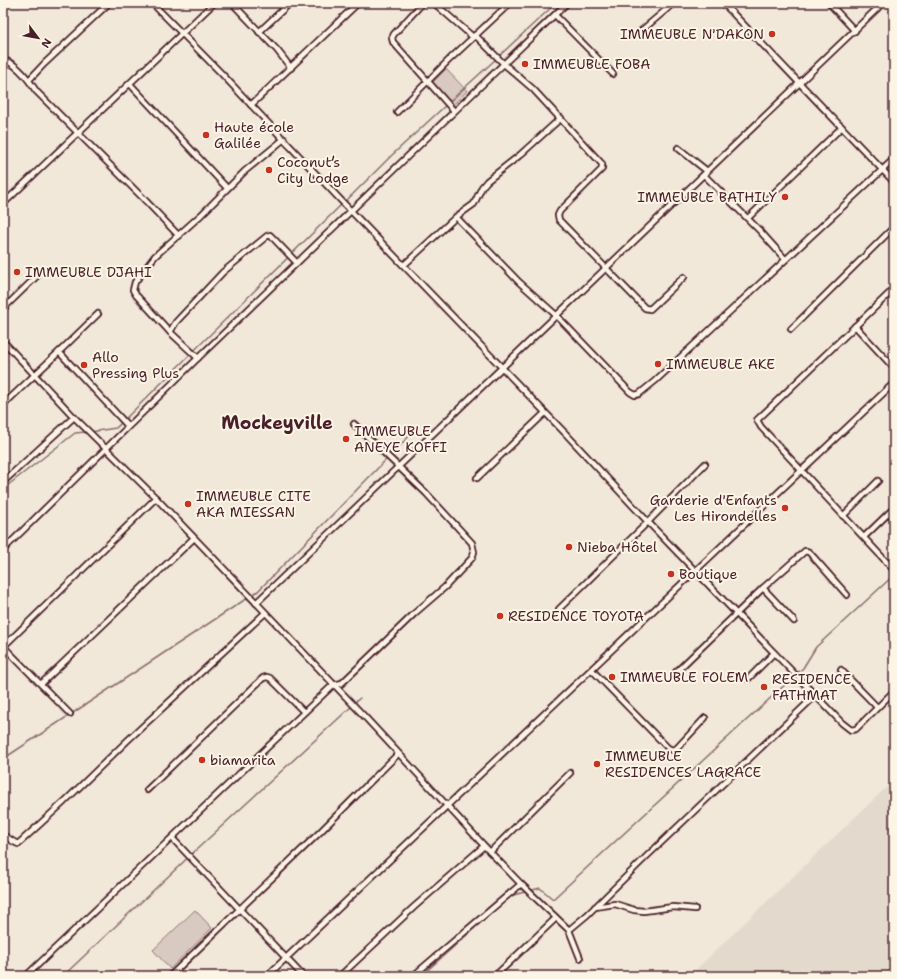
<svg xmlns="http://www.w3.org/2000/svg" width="897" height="979" font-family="'Shantell Sans',sans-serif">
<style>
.built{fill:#e4d9cd}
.green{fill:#d8cac0;stroke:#917476}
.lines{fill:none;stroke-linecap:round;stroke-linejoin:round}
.stream{stroke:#8b6d6f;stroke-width:1.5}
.minor-casing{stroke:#4a1f2b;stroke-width:8}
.minor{stroke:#fcf5e5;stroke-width:4.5}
.poi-dot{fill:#c8321e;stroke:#fcf5e5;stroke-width:1.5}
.labels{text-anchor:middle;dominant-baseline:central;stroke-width:4;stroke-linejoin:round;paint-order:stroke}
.poi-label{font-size:14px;fill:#4a1f2b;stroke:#fcf5e5;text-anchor:start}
.district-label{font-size:18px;font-weight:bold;fill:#4a1f2b;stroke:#fcf5e5}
</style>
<rect width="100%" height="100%" fill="#f1e8da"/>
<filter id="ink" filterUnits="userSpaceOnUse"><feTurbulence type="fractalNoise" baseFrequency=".025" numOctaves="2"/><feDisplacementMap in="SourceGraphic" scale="8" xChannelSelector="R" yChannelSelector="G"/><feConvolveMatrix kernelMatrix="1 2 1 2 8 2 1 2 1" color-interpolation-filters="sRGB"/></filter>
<g filter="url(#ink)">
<!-- built -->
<polygon class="built" points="894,780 894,976 689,976"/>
<!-- green -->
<g class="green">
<polygon points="446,69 467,91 453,105 432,83"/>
<polygon points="195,910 212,928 170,969 153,950"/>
</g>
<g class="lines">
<!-- stream -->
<g class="stream">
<polyline points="499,56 556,3"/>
<polyline points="449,102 496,59"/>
<polyline points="345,202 391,156 446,105"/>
<polyline points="90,432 116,428 342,204"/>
<polyline points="3,489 75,433 86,432"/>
<polyline points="354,703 360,698"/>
<polyline points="3,759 258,591 415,430"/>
<polyline points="510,896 540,888 553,899 789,681 803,668 816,647 894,575"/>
<polyline points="63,976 196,850 352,706"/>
<polyline points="421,976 497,908"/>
</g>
<defs>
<g id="minor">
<polyline points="152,3 221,73 351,211 566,434 648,522 842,723 851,730 856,729 894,691"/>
<polyline points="232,3 277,50 291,68"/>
<polyline points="420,3 419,7 394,34 392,38 393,42 454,111"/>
<polyline points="434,3 473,37"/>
<polyline points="723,3 894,182"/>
<polyline points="829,3 855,31"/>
<polyline points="555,15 613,74"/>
<polyline points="641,31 674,3"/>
<polyline points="259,32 290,3"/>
<polyline points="475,35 504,64 533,89 602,164 602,169 560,211 558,215 559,220 645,308 650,309 684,277"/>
<path d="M3,60C17,63 29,80 36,91L143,198L179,236"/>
<polyline points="29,80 44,64 109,3"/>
<polyline points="130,84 227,188"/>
<polyline points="251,105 358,3"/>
<polyline points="397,112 450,59 510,3"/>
<polyline points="678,148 707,171"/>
<polyline points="704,175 760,231 785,259"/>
<polyline points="3,204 214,3"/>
<polyline points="456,217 474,204 482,187 487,181 520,155 561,118"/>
<polyline points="748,218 842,127"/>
<polyline points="404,265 456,217 519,282 557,316 630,392 635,395 639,394 655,381 894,159"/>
<polyline points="894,289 757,420 761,427 894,570"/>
<polyline points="3,309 38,275"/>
<polyline points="855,326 894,368"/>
<polyline points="791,329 894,227"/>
<polyline points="170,332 176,322 223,272 267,236 270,235 274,239 297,263"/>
<polyline points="3,341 74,417 156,498 204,548 364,716 490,852 521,884 569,930 580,958"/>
<polyline points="59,352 98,314"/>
<polyline points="198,358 170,332 136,295 133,290 135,282 155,256 201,215 245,171 284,139"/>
<polyline points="3,405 59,352 128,426"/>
<polyline points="477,478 545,413"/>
<polyline points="3,482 74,417"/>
<polyline points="843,516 878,481"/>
<polyline points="864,537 894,508"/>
<polyline points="3,550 198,358 567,3"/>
<polyline points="763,588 794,621"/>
<polyline points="256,603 883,3"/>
<polyline points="559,609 648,522 705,464"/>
<polyline points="3,646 70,714"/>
<polyline points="3,647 156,498"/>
<polyline points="592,670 668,748 673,750 677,748 705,718"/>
<polyline points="841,670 877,707"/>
<polyline points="675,673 763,588 805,551 809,552 847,595"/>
<polyline points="748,679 774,653"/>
<polyline points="41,684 194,538"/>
<polyline points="147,790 263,678 267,677 270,678 304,712"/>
<polyline points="3,835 14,842 18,844 64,802 128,740 265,613"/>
<polyline points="172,838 303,976"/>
<polyline points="490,852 570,773"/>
<polyline points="595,907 615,904 634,910 644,911 673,907 695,909"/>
<polyline points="569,930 587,915 647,856 815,696"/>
<polyline points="26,976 333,685 342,683 416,612 445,587 472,558 474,552 472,543 426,493 354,424"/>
<polyline points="170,976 318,834 398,754"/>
<polyline points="267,976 894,383"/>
<polyline points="340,976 414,907 484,846"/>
<polyline points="413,976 521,884"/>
<polyline points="495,976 556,918"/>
</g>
</defs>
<!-- minor casing -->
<use href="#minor" class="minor-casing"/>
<!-- minor -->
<use href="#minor" class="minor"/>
</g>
</g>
<!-- markers -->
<g class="poi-dot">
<circle cx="772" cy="34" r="4"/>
<circle cx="525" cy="64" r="4"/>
<circle cx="206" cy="135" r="4"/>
<circle cx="269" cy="170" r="4"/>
<circle cx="785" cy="197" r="4"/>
<circle cx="17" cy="272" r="4"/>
<circle cx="658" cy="364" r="4"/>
<circle cx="84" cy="365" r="4"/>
<circle cx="346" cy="439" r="4"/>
<circle cx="188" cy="504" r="4"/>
<circle cx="785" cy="508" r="4"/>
<circle cx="569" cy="547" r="4"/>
<circle cx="671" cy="574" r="4"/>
<circle cx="500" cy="616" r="4"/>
<circle cx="612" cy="677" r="4"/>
<circle cx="764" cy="687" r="4"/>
<circle cx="202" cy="760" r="4"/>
<circle cx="597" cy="764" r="4"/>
</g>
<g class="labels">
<!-- poi labels -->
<g class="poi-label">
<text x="764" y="34" text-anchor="end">IMMEUBLE N'DAKON</text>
<text x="533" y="64">IMMEUBLE FOBA</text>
<text x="214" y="127">Haute école<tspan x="214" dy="16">Galilée</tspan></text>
<text x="277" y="162">Coconut’s<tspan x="277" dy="16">City Lodge</tspan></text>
<text x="777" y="197" text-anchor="end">IMMEUBLE BATHILY</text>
<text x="25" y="272">IMMEUBLE DJAHI</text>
<text x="92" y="357">Allo<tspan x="92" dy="16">Pressing Plus</tspan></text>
<text x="666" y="364">IMMEUBLE AKE</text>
<text x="354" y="431">IMMEUBLE<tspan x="354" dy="16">ANEYE KOFFI</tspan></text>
<text x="196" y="496">IMMEUBLE CITE<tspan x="196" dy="16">AKA MIESSAN</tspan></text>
<text x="777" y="500" text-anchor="end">Garderie d'Enfants<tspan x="777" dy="16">Les Hirondelles</tspan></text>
<text x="577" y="547">Nieba Hôtel</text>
<text x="679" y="574">Boutique</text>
<text x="508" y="616">RESIDENCE TOYOTA</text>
<text x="620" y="677">IMMEUBLE FOLEM</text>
<text x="772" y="679">RESIDENCE<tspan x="772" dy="16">FATHMAT</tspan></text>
<text x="605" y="756">IMMEUBLE<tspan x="605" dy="16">RESIDENCES LAGRACE</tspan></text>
<text x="210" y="760">biamarita</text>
</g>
<!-- district labels -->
<g class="district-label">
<text x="277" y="423">Mockeyville</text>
</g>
</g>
<!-- margin -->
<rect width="897" height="979" fill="none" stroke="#fcf5e5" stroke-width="16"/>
<rect x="8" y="8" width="881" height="963" fill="none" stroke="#4a1f2b" stroke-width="1.5" filter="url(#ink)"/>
<!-- north arrow -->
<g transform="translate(38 38) rotate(122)" stroke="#fcf5e5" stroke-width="3" paint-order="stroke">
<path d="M0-3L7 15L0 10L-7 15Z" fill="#4a1f2b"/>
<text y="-6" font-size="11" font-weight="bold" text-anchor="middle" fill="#4a1f2b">N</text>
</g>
</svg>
